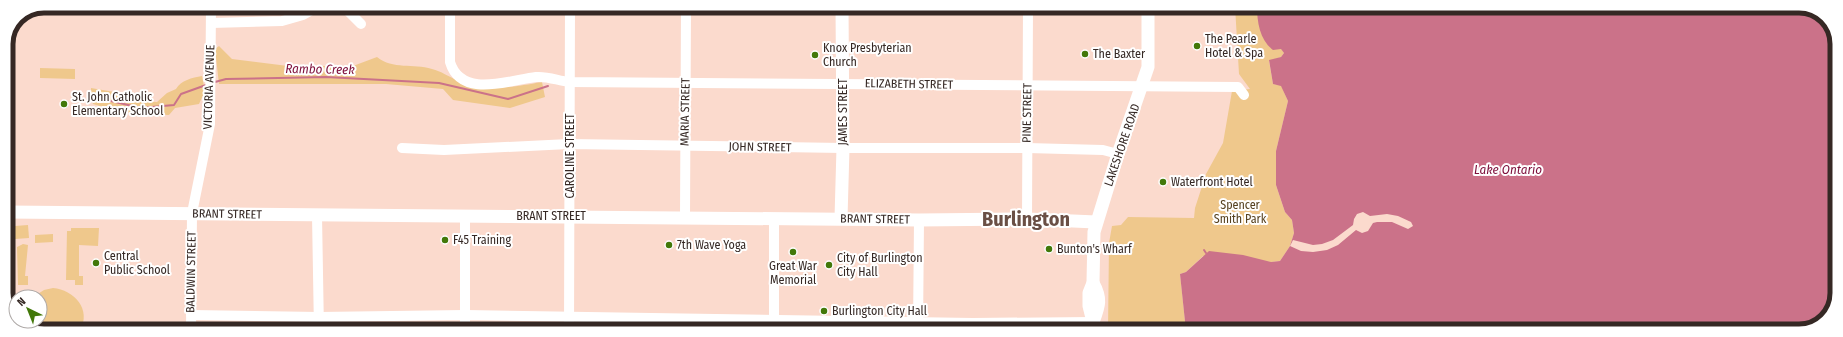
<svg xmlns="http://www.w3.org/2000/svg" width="1843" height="337" font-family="'Fira Sans Condensed',sans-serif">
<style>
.green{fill:#efc88c}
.water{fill:#cb7289}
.pier{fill:#fbdacd}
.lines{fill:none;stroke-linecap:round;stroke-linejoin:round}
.stream{stroke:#cb7289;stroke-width:2}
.minor{stroke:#fff;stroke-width:10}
.major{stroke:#fff;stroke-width:13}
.poi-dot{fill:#427809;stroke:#fff;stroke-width:1.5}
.labels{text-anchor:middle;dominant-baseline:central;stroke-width:4;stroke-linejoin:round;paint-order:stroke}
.poi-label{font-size:12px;fill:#352824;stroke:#fff;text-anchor:start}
.street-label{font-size:12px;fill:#352824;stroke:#fff}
.park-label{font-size:12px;fill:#56411f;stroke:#fff}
.water-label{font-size:13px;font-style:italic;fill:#7e0f3b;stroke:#fff}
.town-label{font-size:20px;font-weight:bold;fill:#6a4f45;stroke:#fff}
.rim{fill:none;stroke:#352824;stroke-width:5}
</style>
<rect width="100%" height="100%" fill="#fbdacd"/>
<!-- green -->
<g class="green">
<polygon points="1235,6 1257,6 1257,12 1284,53 1281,57 1269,61 1273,84 1281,85 1288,101 1276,151 1276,185 1285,212 1292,220 1294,233 1290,246 1280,261 1271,262 1203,256 1186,272 1180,274 1186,331 1108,331 1109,243 1112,226 1121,225 1128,217 1194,218 1195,208 1206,174 1223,143 1232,91 1250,89 1239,74"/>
<path d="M219,46L232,59L288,66H353L377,57C393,70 413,63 432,69C441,71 449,77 457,80C491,91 508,88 542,82L545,97L510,108L453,100L443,89L386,84H219L215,49Z"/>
<polygon points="40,68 75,69 75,79 40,78"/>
<path d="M202,76L205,91L199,104L175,108L169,115C144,115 117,112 93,104L91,99V88L126,94L125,100L157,102L167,93L176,89C181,80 192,78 202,76Z"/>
<polygon points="28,225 29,238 15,239 15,226"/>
<polygon points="71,228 99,228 98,246 79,245 79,276 83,276 83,285 75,285 75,280 66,280 67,231 71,231"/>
<polygon points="53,234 53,242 35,243 35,235"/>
<polygon points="23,244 28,245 25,276 28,276 28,285 18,285 17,247"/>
<path d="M53,288C74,290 92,309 80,331H39L30,326V321H40V297H33L44,290Z"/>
</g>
<!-- water -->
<path class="water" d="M1257,6H1804L1826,17L1837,39V298L1824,322L1799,331H1186L1180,274L1186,272L1209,251L1243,255L1271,262L1280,261L1290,246L1294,233L1292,220L1285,212L1276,185V151L1288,101L1281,86L1273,84L1269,60L1281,57L1284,53L1281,49L1273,50C1260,40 1257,23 1257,6Z"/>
<!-- pier -->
<polygon class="pier" points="1363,212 1370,216 1387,214 1398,216 1411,222 1413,226 1408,229 1392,222 1377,222 1373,223 1368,231 1362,233 1356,230 1338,245 1327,250 1313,252 1301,251 1290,246 1293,240 1313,245 1322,244 1333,240 1353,225 1354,219 1357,214"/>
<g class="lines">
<!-- stream -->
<g class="stream">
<polyline points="215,82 226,79 326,77 439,83 508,99 548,86"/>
<polyline points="98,98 141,108 174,105 181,94 206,85"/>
<polyline points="1204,250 1206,253"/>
</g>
<!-- minor -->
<g class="minor">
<polyline points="343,6 361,24"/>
<path d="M450,6V62C461,99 510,80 536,77C549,76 558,81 570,82L1238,87L1244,95"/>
<polyline points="40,8 96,9 106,6"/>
<polyline points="211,23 282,21 303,15 319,6"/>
<polyline points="402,148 444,150 569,144 843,148 1027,148 1103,150 1118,154"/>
<polyline points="317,215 319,331"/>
<polyline points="685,218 686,6"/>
<polyline points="1027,219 1028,6"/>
<polyline points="191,315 319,317 465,315 973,323 1093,322"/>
<polyline points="191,331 192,213 210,124 211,6"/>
<polyline points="465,331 465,216"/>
<polyline points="569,331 570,6"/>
<polyline points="774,331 774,219"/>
<polyline points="918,331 919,220"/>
</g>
<!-- major -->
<g class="major">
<polyline points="6,212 919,220 1027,219 1096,222"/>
<polyline points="841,218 843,148 842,6"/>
<path d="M1093,283C1102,299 1099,306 1093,322"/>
<polyline points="1094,331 1093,322 1089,306 1089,293 1093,283 1094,232 1118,154 1148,67 1148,6"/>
</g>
</g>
<!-- markers -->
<g class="poi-dot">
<circle cx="1197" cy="46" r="4"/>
<circle cx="1085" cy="54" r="4"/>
<circle cx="815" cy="55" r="4"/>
<circle cx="64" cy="104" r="4"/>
<circle cx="1163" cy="182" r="4"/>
<circle cx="445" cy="240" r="4"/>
<circle cx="669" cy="245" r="4"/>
<circle cx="1049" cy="249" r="4"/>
<circle cx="793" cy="252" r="4"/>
<circle cx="96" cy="263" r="4"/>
<circle cx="829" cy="265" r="4"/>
<circle cx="824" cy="311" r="4"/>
</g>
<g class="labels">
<!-- poi labels -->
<g class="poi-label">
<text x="1205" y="39">The Pearle<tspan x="1205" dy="14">Hotel &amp; Spa</tspan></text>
<text x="823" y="48">Knox Presbyterian<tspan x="823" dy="14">Church</tspan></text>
<text x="1093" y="54">The Baxter</text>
<text x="72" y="97">St. John Catholic<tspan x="72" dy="14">Elementary School</tspan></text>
<text x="1171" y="182">Waterfront Hotel</text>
<text x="453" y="240">F45 Training</text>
<text x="677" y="245">7th Wave Yoga</text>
<text x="1057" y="249">Bunton's Wharf</text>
<text x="104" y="256">Central<tspan x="104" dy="14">Public School</tspan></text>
<text x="837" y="258">City of Burlington<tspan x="837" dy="14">City Hall</tspan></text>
<text x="793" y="266" text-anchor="middle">Great War<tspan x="793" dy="14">Memorial</tspan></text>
<text x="832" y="311">Burlington City Hall</text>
</g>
<!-- street labels -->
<g class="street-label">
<text transform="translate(909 84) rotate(1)">ELIZABETH STREET</text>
<text transform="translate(209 87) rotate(-88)">VICTORIA AVENUE</text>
<text transform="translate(685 112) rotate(-89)">MARIA STREET</text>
<text transform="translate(843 112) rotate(-90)">JAMES STREET</text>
<text transform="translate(1027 113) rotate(-89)">PINE STREET</text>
<text transform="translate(1122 145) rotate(-71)">LAKESHORE ROAD</text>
<text transform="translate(760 147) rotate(1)">JOHN STREET</text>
<text transform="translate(570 156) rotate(-90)">CAROLINE STREET</text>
<text transform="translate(227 214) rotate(1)">BRANT STREET</text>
<text x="551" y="216">BRANT STREET</text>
<text transform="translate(875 219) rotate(1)">BRANT STREET</text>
<text transform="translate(191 272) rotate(-89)">BALDWIN STREET</text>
</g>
<!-- park labels -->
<g class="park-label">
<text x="1240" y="205">Spencer<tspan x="1240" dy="14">Smith Park</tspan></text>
</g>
<!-- water labels -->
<g class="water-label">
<text transform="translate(320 69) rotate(1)">Rambo Creek</text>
<text x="1508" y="169">Lake Ontario</text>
</g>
<!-- town labels -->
<g class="town-label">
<text x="1026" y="219">Burlington</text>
</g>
</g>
<!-- crop -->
<path d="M0 0H1843V337H0ZM44 13H1799A31 31 0 0 1 1830 44V293A31 31 0 0 1 1799 324H44A31 31 0 0 1 13 293V44A31 31 0 0 1 44 13Z" fill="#fff" fill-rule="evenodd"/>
<path class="rim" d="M44 13H1799A31 31 0 0 1 1830 44V293A31 31 0 0 1 1799 324H44A31 31 0 0 1 13 293V44A31 31 0 0 1 44 13Z"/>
<!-- north arrow -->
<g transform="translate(28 309) rotate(317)"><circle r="19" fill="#ffffff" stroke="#aea9a7"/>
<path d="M0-3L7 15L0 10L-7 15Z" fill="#427809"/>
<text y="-6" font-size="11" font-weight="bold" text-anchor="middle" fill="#352824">N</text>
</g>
</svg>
